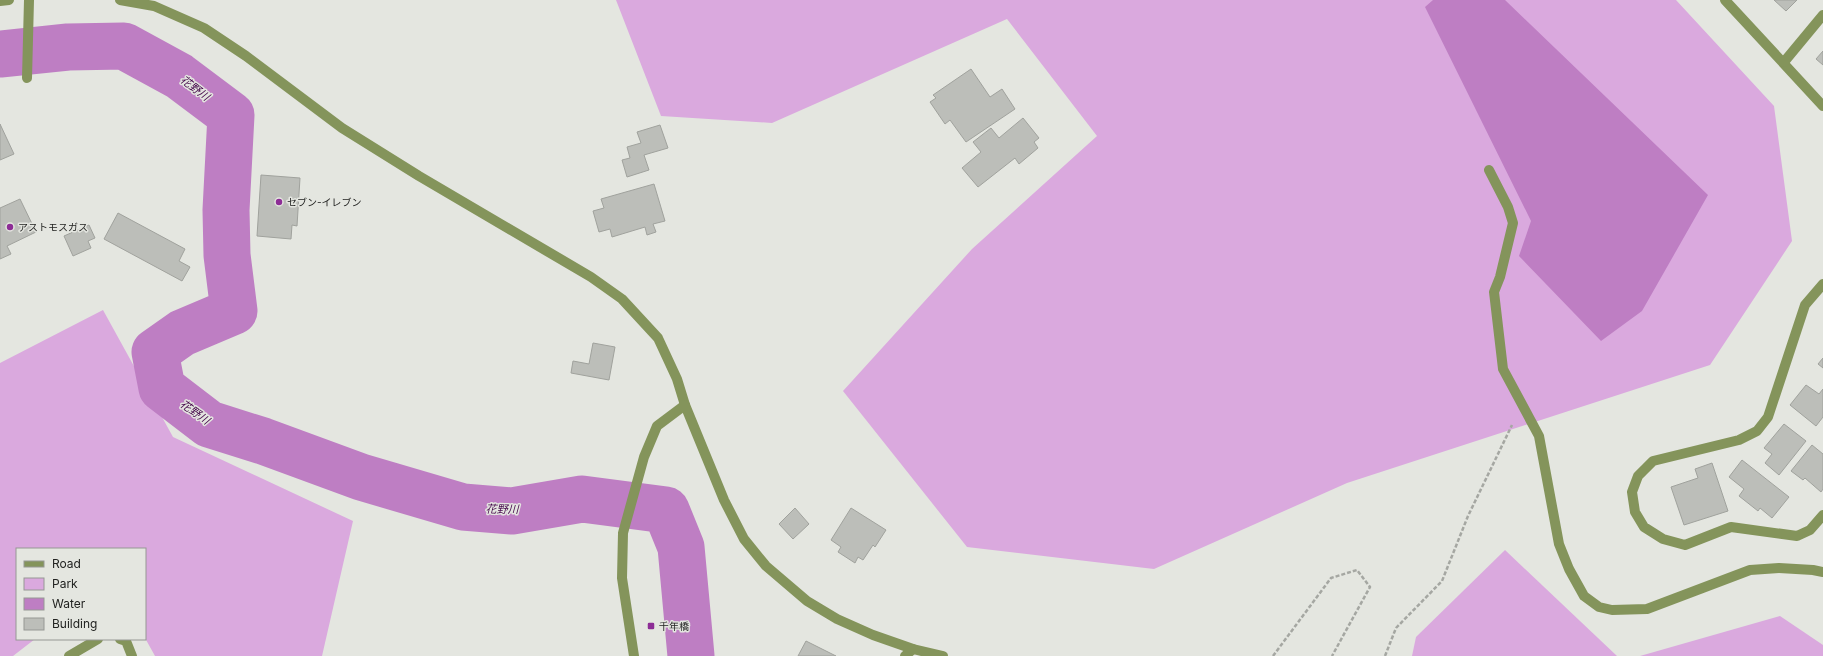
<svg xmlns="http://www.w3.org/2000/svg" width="1823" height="656" font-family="Inter,'Noto Sans JP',sans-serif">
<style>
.green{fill:#daa9de}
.water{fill:#be7ec3}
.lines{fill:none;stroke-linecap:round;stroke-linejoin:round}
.river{stroke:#be7ec3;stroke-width:47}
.building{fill:#bcbeb9;stroke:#a0a29d}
.path{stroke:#a5a7a2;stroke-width:2.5;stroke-dasharray:4 2;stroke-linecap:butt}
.service{stroke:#84945b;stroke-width:10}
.minor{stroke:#84945b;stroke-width:10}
.tertiary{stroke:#84945b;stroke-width:10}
.poi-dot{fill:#8d2d96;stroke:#e4e6e0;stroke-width:1.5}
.labels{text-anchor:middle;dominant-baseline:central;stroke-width:3;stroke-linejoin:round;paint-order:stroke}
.poi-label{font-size:10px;fill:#222321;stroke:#e4e6e0;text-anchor:start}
.water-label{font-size:11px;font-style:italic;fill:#45084b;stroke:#e4e6e0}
</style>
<rect width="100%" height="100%" fill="#e4e6e0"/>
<!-- green -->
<g class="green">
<polygon points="616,0 1676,0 1774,106 1792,241 1710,365 1347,483 1154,569 967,547 843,391 972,249 1097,136 1007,19 772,123 661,116"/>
<polygon points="103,310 173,437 353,521 322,656 155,656 145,638 145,549 17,549 17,639 35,639 13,656 0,656 0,363"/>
<polygon points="1505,550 1617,656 1412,656 1416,637"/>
<polygon points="1780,616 1823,645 1823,656 1640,656"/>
</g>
<!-- water -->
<polygon class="water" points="1433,0 1505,0 1708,195 1642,311 1601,341 1519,256 1531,221 1425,7"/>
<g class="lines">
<!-- river -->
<polyline class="river" points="0,54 68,47 124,46 179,76 231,115 226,210 227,255 234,311 182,333 155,352 162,388 209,424 263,441 361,477 463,507 512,511 582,499 666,510 681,547 691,656"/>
</g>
<!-- building -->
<g class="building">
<polygon points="1774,0 1797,0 1786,11"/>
<polygon points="1823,51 1823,65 1816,59"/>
<polygon points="971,69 990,97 1002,89 1015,109 966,142 950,120 945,124 930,102 936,98 933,95"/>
<polygon points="1023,118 1039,138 1034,142 1038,148 1019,164 1015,158 978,187 962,168 981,152 973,142 991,128 999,138"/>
<polygon points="0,124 14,154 0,160"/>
<polygon points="660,125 668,148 644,155 649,170 627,177 622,160 630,158 627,147 641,143 637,132"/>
<polygon points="261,175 300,178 297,226 292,225 291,239 257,236"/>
<polygon points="654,184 665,221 653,224 656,232 647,235 645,227 612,237 610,229 599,232 593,211 604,208 601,199"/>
<polygon points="20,199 36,232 7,246 11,254 0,259 0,208"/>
<polygon points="118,213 185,249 179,261 190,267 182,281 104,239"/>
<polygon points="89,225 95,238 88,241 91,248 73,256 64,236"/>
<polygon points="593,343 615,347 609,380 571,373 573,361 589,364"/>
<polygon points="1823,358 1823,368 1818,364"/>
<polygon points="1806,385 1819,394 1823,389 1823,417 1816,426 1790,405"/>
<polygon points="1784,424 1806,441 1779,475 1765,463 1772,454 1764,448"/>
<polygon points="1812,445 1823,454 1823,489 1821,492 1805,478 1803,480 1791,471"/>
<polygon points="1742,460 1789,497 1772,518 1760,508 1758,511 1739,496 1744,489 1729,477"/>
<polygon points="1712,463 1728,511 1684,525 1671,487 1698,478 1695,469"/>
<polygon points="795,508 809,524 793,539 779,524"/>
<polygon points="851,508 886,530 875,547 873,545 863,560 858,557 855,563 838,552 841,547 831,540"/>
<polygon points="806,641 836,656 798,656"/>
</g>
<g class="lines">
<!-- path -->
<g class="path">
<polyline points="1273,656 1331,578 1357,570 1370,587 1332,656"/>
<polyline points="1385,656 1396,628 1442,581 1468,516 1512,425"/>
</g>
<!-- service -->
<polyline class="service" points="27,78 29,0"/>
<!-- minor -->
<g class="minor">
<polyline points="1725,0 1823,106"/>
<polyline points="1784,62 1823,15"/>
<polyline points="1489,170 1508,207 1513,223 1500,277 1494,292 1503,369 1539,436 1559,544 1569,569 1584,596 1599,607 1612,610 1647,609 1750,570 1779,568 1813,570 1823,572"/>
<polyline points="1823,284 1805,305 1768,417 1757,431 1739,440 1653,461 1638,476 1632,492 1635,512 1644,527 1663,539 1685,545 1731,527 1797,536 1810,530 1823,515"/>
<polyline points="120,639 126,641 132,656"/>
<polyline points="69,656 98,639"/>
<polyline points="905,656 913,649"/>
</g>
<!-- tertiary -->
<g class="tertiary">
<polyline points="120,0 154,6 204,28 246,56 342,128 419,176 591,277 622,299 658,338 677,379 685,405 724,500 744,539 766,566 807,601 837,619 873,635 913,649 943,656"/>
<polyline points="0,1 9,0"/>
<polyline points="634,656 622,578 623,533 644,457 657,426 685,405"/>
</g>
</g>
<!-- markers -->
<g class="poi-dot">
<circle cx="279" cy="202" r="4"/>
<circle cx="10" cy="227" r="4"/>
<rect x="647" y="622" width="8" height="8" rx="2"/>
</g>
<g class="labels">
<!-- poi labels -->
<g class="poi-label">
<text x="287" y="202">セブン-イレブン</text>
<text x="18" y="227">アストモスガス</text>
<text x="659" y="626">千年橋</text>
</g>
<!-- water labels -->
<g class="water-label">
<text transform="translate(195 88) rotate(37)">花野川</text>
<text transform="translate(195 412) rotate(35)">花野川</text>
<text transform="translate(502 509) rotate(1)">花野川</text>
</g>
</g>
<!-- legend -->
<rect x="16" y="548" width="130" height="92" fill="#e4e6e0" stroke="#969894"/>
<rect x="24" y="561" width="20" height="6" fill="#84945b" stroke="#969894"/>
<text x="52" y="568" font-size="12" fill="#222321">Road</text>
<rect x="24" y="578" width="20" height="12" fill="#daa9de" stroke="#969894"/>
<text x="52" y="588" font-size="12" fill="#222321">Park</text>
<rect x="24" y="598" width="20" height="12" fill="#be7ec3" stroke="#969894"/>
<text x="52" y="608" font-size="12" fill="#222321">Water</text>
<rect x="24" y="618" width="20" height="12" fill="#bcbeb9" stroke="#969894"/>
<text x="52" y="628" font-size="12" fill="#222321">Building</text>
</svg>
